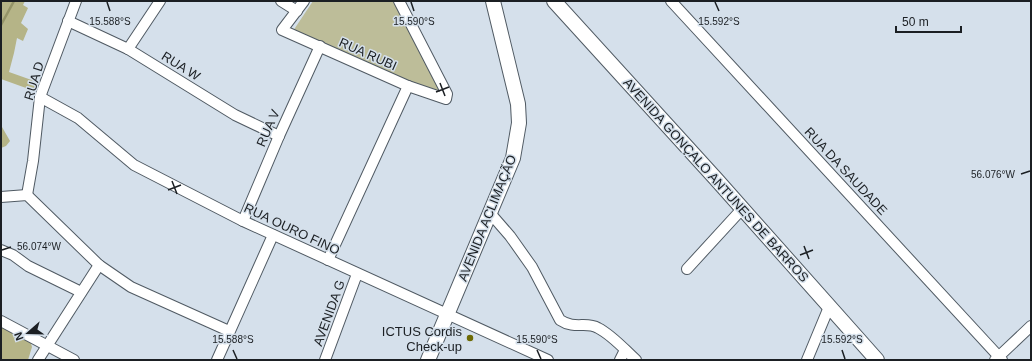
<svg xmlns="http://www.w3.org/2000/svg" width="1032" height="361" font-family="Arial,sans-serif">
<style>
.green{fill:#bdbd99}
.forest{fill:#b5b487}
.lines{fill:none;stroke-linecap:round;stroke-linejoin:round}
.stream{stroke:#949468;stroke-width:2.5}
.street-casing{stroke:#505a63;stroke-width:12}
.secondary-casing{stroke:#505a63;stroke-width:16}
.street{stroke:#fff;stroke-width:10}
.secondary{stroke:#fff;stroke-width:14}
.ticks{fill:none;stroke:#1b1f23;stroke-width:1.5}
.poi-dot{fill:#6d6a04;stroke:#d5e0eb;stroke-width:1.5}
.labels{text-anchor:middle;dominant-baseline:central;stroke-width:3;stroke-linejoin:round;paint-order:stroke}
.street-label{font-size:13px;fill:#1b1f23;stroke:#d5e0eb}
.poi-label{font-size:13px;fill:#1b1f23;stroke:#d5e0eb;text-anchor:end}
.ticks-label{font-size:10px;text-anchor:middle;fill:#1b1f23;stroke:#d5e0eb;stroke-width:3;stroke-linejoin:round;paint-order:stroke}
</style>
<rect width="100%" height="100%" fill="#d5e0eb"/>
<!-- green -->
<polygon class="green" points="313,1 396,1 445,96 293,31"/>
<!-- forest -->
<g class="forest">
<polygon points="1,1 25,1 23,5 28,8 21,23 28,29 23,41 17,38 14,53 9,72 40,83 39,88 26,88 1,79"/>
<polygon points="1,114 2,127 10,141 6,146 1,148"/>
<polygon points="1,324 30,340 32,347 28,360 1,359"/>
</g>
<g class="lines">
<!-- stream -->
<polyline class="stream" points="1,25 14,1"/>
<defs>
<g id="street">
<polyline points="281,1 297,11"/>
<polyline points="304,1 282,30 408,86 446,99 447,94 399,1"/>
<polyline points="671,1 1002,360"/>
<polyline points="68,21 128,49 235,115 279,136"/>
<polyline points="128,49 160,1"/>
<polyline points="40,97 78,118 134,165 243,221 548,360"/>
<polyline points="27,195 33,161 40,97 76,1"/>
<polyline points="1,197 27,195 99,265 131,287 229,331"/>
<path d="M490,213L510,236L532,267L560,320C575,330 586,321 598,328C612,335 625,350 636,360"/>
<polyline points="243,221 279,136 320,46"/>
<polyline points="1,250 13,255 28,266 81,292"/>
<polyline points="328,260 408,86"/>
<polyline points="687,269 742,209"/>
<polyline points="1,321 74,360"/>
<polyline points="38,360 99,265"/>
<polyline points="217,360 273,235"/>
<polyline points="325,360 357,274"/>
<polyline points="620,360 625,350"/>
<polyline points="807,360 829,307"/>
<polyline points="995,360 1031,326"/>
</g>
<g id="secondary">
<polyline points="554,1 716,179 877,360"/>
<polyline points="428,360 513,158 519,123 518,104 493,1"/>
</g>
</defs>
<!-- street casing -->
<use href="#street" class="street-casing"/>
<!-- secondary casing -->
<use href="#secondary" class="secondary-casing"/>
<!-- street -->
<use href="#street" class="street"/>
<!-- secondary -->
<use href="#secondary" class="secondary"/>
</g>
<!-- ticks -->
<path class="ticks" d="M107,2L110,11M411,2L414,11M715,2L719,11M440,83L445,96M436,92L449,87M1021,174L1030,171M172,181L177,194M168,190L181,185M804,246L809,259M2,250L11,247M800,255L813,250M233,350L237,359M537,350L541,359M842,350L845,359"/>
<!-- markers -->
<circle class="poi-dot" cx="470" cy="338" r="4"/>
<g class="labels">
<!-- street labels -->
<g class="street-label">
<text transform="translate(368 54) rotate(24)">RUA RUBI</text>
<text transform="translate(181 66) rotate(32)">RUA W</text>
<text transform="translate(34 81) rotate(-73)">RUA D</text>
<text transform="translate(268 128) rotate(-66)">RUA V</text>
<text transform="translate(846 171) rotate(47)">RUA DA SAUDADE</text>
<text transform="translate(716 180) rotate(48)">AVENIDA GONÇALO ANTUNES DE BARROS</text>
<text transform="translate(487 218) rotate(-68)">AVENIDA ACLIMAÇÃO</text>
<text transform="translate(292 229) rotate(25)">RUA OURO FINO</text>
<text transform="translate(329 313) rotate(-70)">AVENIDA G</text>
</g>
<!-- poi labels -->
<g class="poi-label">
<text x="462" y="331">ICTUS Cordis<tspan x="462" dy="15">Check-up</tspan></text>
</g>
</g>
<g class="ticks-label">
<text x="110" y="25">15.588°S</text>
<text x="414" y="25">15.590°S</text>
<text x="719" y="25">15.592°S</text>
<text x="993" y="178">56.076°W</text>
<text x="39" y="250">56.074°W</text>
<text x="233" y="343">15.588°S</text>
<text x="537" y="343">15.590°S</text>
<text x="842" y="343">15.592°S</text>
</g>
<!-- border -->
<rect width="1032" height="361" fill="none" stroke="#1b1f23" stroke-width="4"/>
<!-- north arrow -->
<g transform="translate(28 333) rotate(250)" stroke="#d5e0eb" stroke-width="3" paint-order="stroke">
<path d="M0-3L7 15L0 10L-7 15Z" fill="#1b1f23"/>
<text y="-6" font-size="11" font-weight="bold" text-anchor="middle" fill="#1b1f23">N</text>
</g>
<!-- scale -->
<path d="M896 26v6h65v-6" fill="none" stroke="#1b1f23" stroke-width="2"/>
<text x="902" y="26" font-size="12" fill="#1b1f23" stroke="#d5e0eb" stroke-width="3" paint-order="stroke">50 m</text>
</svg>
